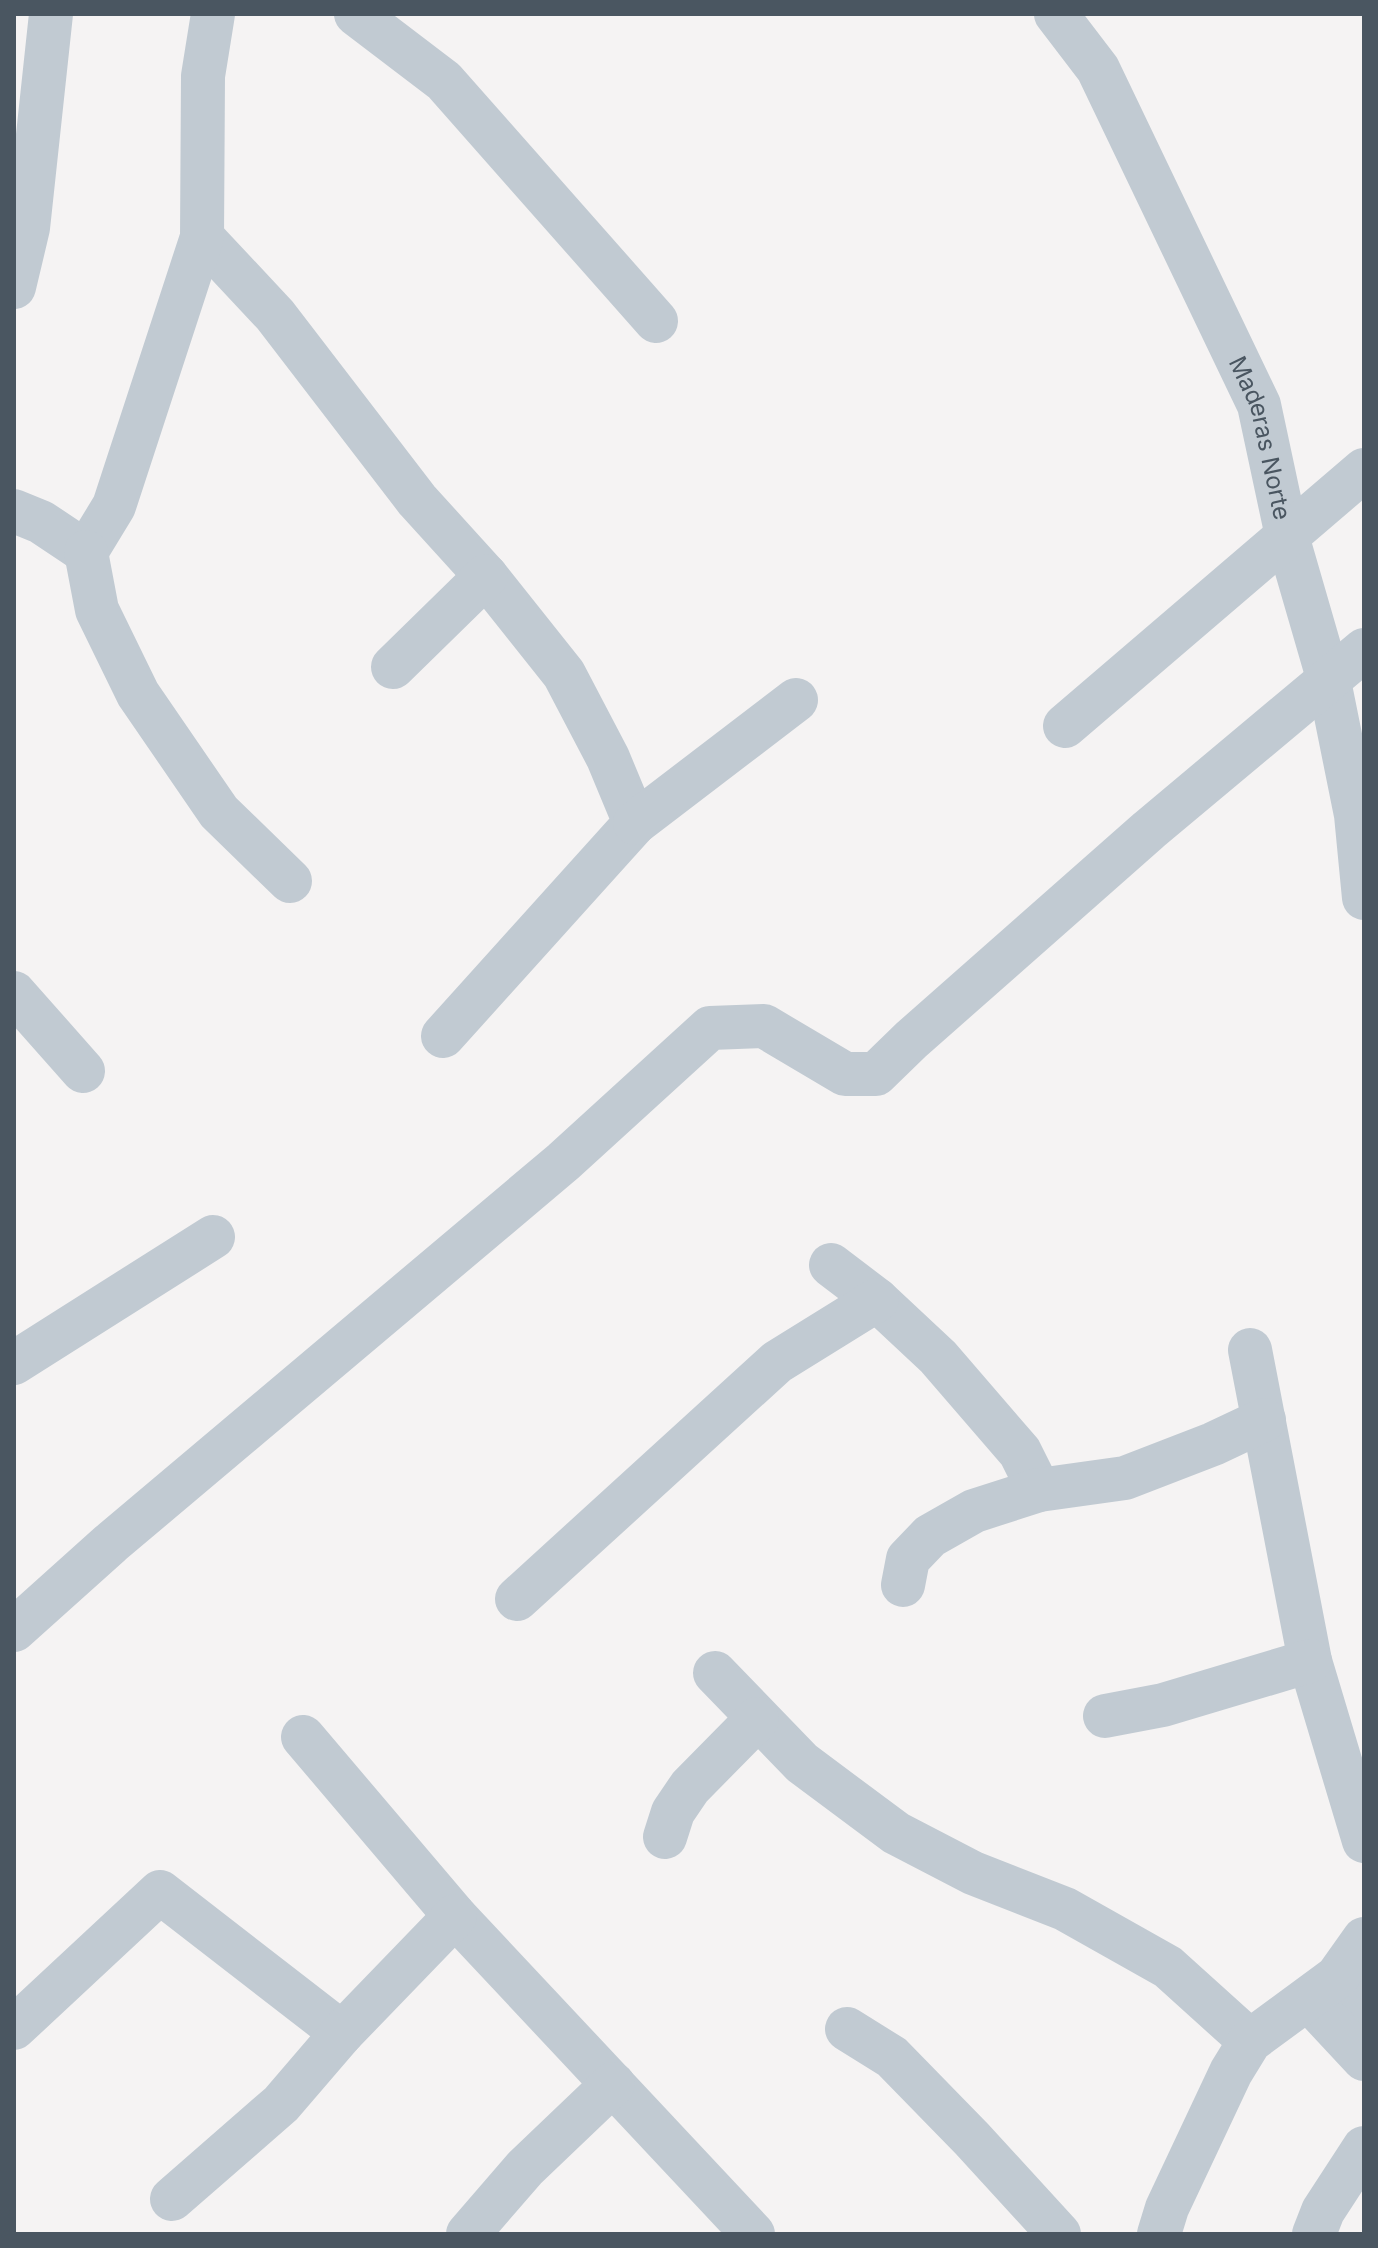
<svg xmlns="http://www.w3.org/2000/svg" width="1378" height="2248" font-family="Inter,sans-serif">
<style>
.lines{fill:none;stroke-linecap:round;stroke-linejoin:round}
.minor{stroke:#c1cad2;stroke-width:44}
.labels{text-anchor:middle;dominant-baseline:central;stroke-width:7;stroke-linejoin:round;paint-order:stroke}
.street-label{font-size:24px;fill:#4a5661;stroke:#fff}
</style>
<rect width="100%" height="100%" fill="#f5f3f3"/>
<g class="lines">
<!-- minor -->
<g class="minor">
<polyline points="356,14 444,81 656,321"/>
<path id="s1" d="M1056,14L1098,69L1259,405L1287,536L1329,681L1356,815L1364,898"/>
<polyline points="202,237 275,315 417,500 486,576 564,674 608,758 635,823 443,1036"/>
<polyline points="14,287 28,228 51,14"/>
<polyline points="14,511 41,522 86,552 114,506 202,237 203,76 213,14"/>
<polyline points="86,552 97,610 138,694 219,812 290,881"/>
<polyline points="393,667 486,576"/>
<polyline points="1065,726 1364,470"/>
<polyline points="635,823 796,700"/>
<polyline points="14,993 83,1071"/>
<polyline points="831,1265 877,1300 938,1357 1020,1452 1039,1490"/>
<polyline points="1250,1350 1310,1661 1364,1841"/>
<polyline points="14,1363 213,1237"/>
<polyline points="903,1585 908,1559 930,1536 974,1511 1039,1490 1125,1478 1213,1444 1264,1420"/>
<polyline points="517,1599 777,1362 877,1300"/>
<polyline points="14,1630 111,1543 563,1162 710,1028 764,1026 845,1074 876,1074 911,1040 1149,830 1364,650"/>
<polyline points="715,1673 802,1763 896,1833 973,1873 1065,1909 1168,1967 1250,2041"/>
<polyline points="1105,1716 1163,1705 1310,1661"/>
<polyline points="303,1737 455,1916 753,2234"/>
<polyline points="665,1837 673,1812 690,1787 757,1719"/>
<polyline points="1337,1977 1364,2007"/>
<polyline points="1309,2000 1364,2059"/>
<polyline points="14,2028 160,1892 342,2033"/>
<polyline points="847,2029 892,2057 972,2139 1059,2234"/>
<polyline points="172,2199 281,2104 342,2033 455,1916"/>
<polyline points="468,2234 525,2168 613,2084"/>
<polyline points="1159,2234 1167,2208 1231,2072 1250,2041 1337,1977 1364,1939"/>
<polyline points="1314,2234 1323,2211 1364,2148"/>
</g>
</g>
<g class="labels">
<!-- street labels -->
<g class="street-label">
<text stroke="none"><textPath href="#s1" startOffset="474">Maderas Norte</textPath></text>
</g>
</g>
<!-- border -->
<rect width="1378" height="2248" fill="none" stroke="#4a5661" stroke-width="32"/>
</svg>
